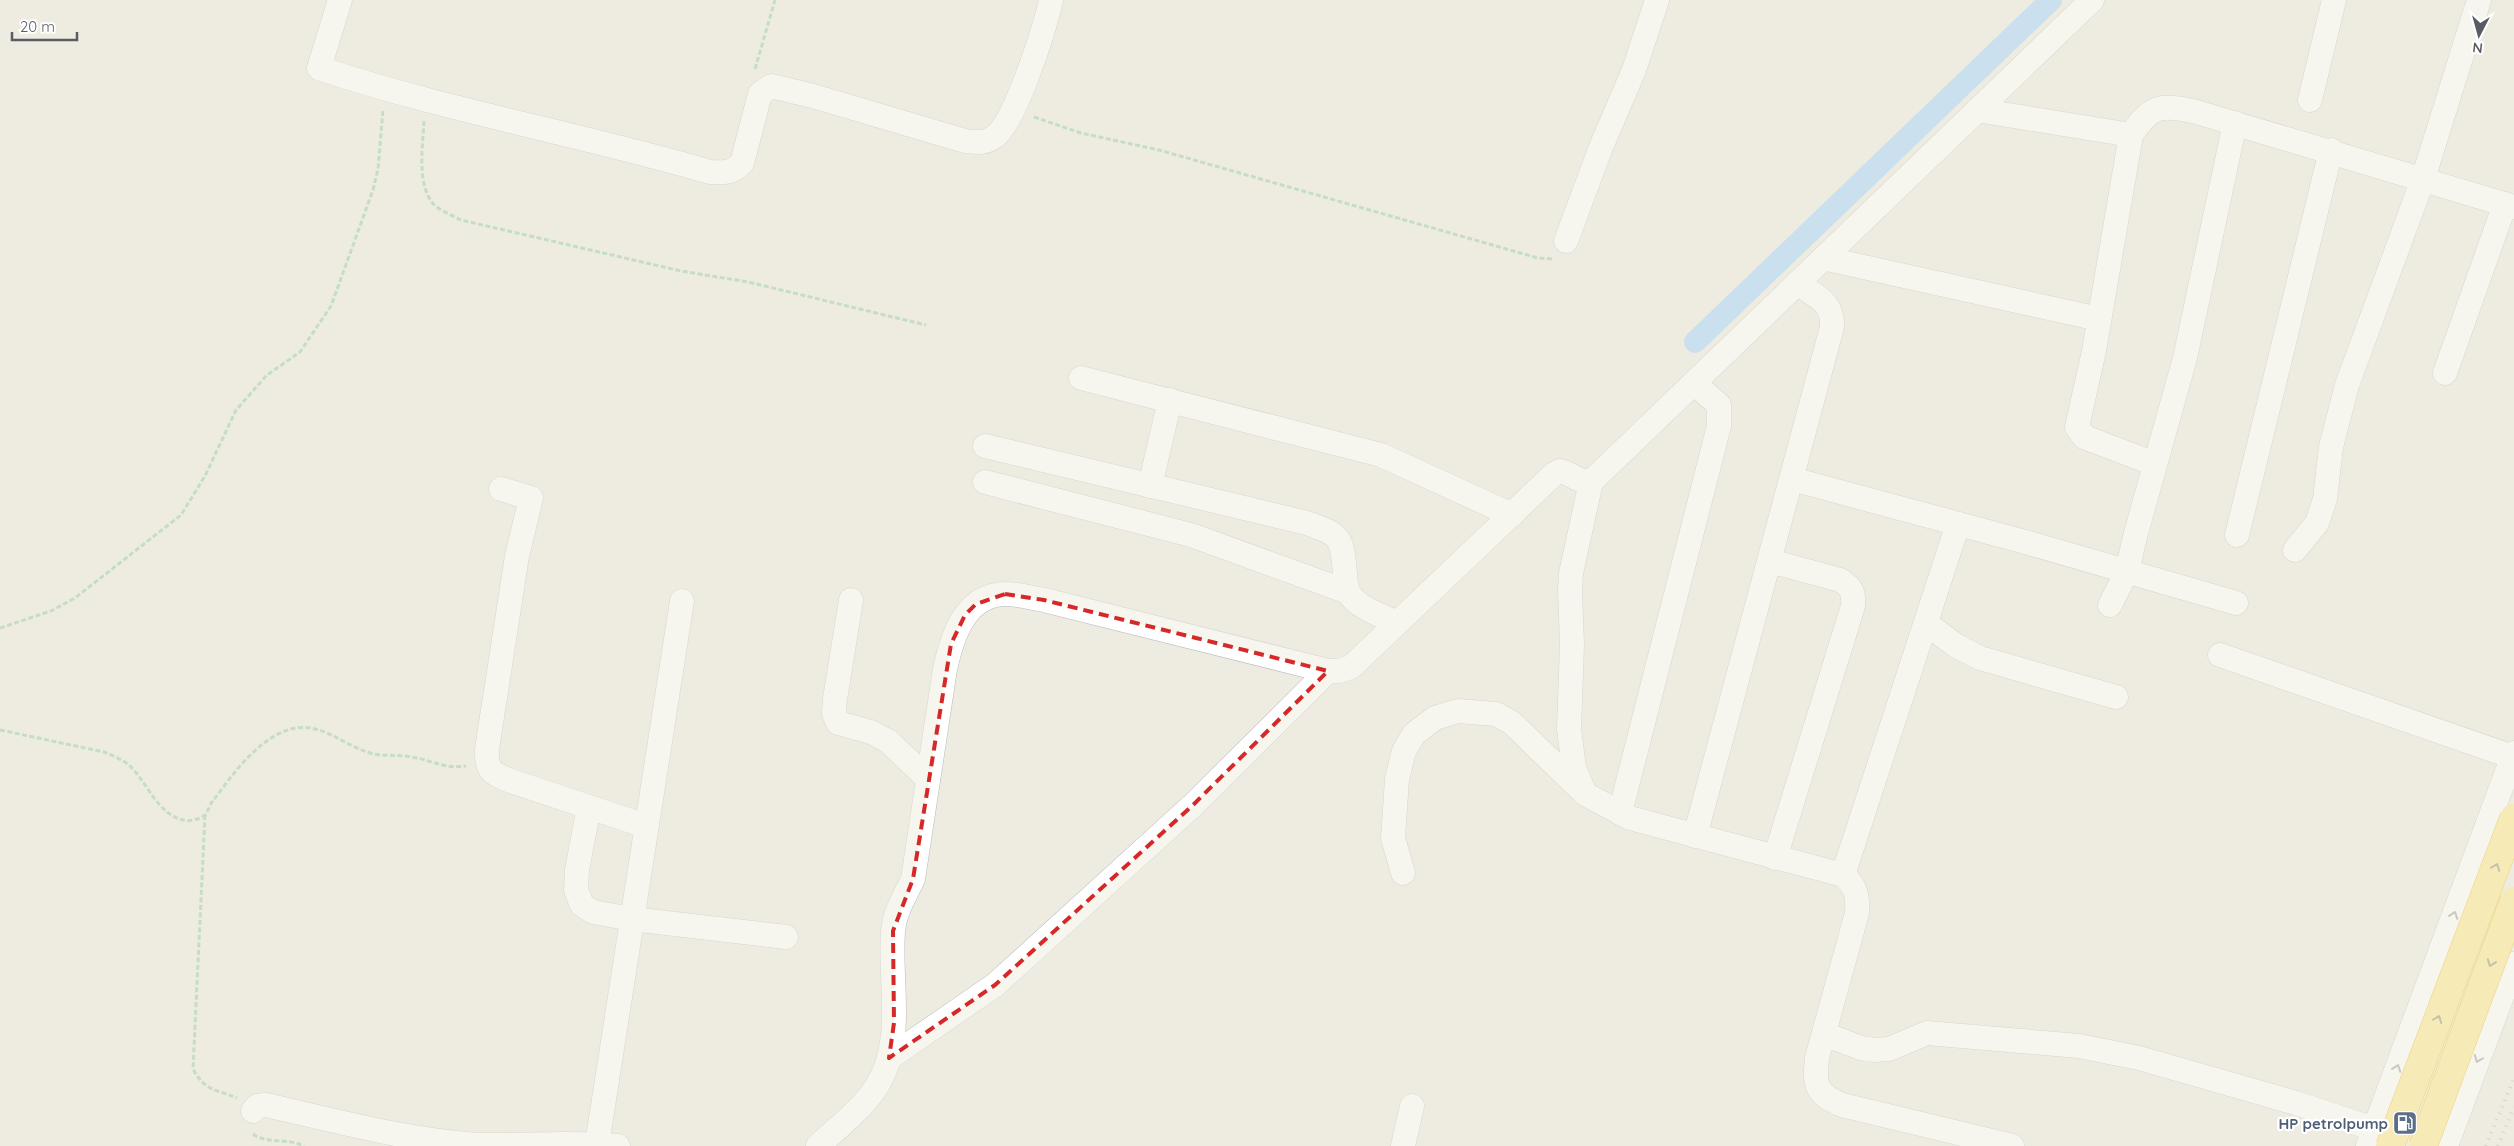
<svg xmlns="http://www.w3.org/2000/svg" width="2514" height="1146" font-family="Quicksand,sans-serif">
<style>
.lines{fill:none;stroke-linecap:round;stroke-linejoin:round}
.canal{stroke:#9fd0ff;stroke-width:22}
.minor-casing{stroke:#b8bbc1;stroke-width:25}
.path{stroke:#92caa5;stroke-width:3;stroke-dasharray:5 2.5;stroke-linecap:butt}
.minor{stroke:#fff;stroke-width:24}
.rail{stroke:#b4b5b6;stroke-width:4;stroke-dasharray:1 6;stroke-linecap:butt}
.highway-bridge-casing{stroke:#eeb100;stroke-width:29;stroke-linecap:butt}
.highway-bridge{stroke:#ffe786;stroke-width:28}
.oneway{stroke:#938d6f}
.oneway2{stroke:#9b9ea1}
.marked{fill:none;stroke:#d62828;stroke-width:4;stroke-dasharray:10 6;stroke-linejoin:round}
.labels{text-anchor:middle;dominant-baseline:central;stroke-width:4.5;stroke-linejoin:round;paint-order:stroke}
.service-label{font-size:15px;font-weight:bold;fill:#4e5e75;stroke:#fff;text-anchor:end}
</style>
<rect width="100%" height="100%" fill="#eeece0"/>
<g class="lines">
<!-- canal -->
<polyline class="canal" points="1695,342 2051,0"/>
<defs>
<g id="minor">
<path d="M340,0L319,68C447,111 581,134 710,172C724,173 732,173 742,163L760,94L771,86L813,96L965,141C976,142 984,144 994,137C1015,124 1045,27 1051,0"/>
<polyline points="2310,100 2334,0"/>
<polyline points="1977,110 2131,135"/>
<polyline points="1566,241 1601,147 1634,70 1657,0"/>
<polyline points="1823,258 2099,319"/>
<polyline points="2445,373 2505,204"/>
<polyline points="1081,378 1381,455 1512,515"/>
<path d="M985,446L1307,523C1341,535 1342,537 1345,573C1345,579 1346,586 1348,592C1357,608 1383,616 1397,623"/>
<path d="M2155,464L2084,437L2077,427L2094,351L2131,135C2151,106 2159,104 2193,111L2514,207"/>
<polyline points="1792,479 2029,543 2236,603"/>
<polyline points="985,482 1191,535 1348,592"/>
<path d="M1591,482L1571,573L1570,590L1572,645L1569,729L1574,768L1585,794L1630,818L1843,875C1856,886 1858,896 1857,913L1817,1058C1814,1086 1816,1094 1842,1105L2012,1146"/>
<polyline points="1150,486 1170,400"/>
<path d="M501,489L531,498L517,556L487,749C486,771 491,773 511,781L646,826"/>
<polyline points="2237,535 2331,150"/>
<polyline points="2295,550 2317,523 2325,499 2331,447 2347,385 2423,179 2479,0"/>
<path d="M1770,561L1840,580C1852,587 1854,593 1853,606L1775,858"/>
<polyline points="851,600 835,699 834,714 838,723 871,732 888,741 928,779"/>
<polyline points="2110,605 2127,571 2136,533 2185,358 2235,123"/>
<polyline points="1926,623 1955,645 1980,658 2116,697"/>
<polyline points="2220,655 2513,757"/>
<polyline points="589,807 577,870 576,890 582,905 593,912 632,919 786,937"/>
<polyline points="1620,813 1719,426 1719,405 1694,383"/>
<path d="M1695,836L1832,327C1833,301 1816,297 1797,283"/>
<polyline points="1403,873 1393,838 1397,779 1404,751 1414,734 1435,718 1458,711 1496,714 1512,723 1580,789"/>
<polyline points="1843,875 1958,524"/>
<polyline points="1824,1034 1861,1048 1875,1050 1889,1049 1927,1033 2079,1046 2139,1058 2296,1103 2374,1129"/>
<polyline points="889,1058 995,985 1192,806 1328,671"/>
<path d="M253,1111L257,1106L266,1105C336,1121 406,1140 478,1145C525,1146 571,1141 618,1146"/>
<polyline points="597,1144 682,601"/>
<path d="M818,1146C837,1128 860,1111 875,1089C906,1043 889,984 893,932C894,913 905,896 913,879L945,669C952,637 965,594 1006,594C1018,594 1032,598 1044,600L1328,671H1339L1351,667L1554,474L1560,471C1575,474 1582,488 1596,477L2092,0"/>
<polyline points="1403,1146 1412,1106"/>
<polyline points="2368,1146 2514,753"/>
<polyline points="2446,1146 2514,964"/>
</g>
</defs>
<!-- minor casing -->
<use href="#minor" class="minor-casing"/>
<!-- path -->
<g class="path">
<polyline points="755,69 775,0"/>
<polyline points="1034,117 1081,133 1159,150 1538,258 1553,259"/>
<path d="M424,121C423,144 417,180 431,201C437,210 452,215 461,220L681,271L748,282L926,325"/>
<polyline points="0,628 51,611 75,598 181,515 205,476 236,410 267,375 300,352 331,306 373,190 378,169 383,110"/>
<path d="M0,730L104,752C113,756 124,760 131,767C147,783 158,814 183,820C189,822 200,819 205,815C208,812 209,806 212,802C231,777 254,743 285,731C318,718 340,744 370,753C383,757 397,754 411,757C433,760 441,769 466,766"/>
<path d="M205,815L193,1069C205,1091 215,1089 237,1098"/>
<path d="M253,1134C266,1144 289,1138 304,1146"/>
</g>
<!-- minor -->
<use href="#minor" class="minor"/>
<!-- rail -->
<g class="rail">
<polyline points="2486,1146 2514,1078"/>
<polyline points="2498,1146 2514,1107"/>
</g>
<defs>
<g id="highway-bridge">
<polyline points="2390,1146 2514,818"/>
<polyline points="2423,1146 2514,901"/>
</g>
</defs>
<!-- highway-bridge casing -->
<use href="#highway-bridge" class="highway-bridge-casing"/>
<!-- highway-bridge -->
<use href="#highway-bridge" class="highway-bridge"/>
</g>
<!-- one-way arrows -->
<defs><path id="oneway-chevron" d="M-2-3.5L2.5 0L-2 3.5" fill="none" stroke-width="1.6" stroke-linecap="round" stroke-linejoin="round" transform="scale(1.25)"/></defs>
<g class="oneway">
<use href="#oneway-chevron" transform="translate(2496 867) rotate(-69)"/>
<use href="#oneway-chevron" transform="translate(2491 963) rotate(110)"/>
<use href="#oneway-chevron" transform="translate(2438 1019) rotate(-69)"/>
</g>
<g class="oneway2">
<use href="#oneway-chevron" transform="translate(2454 915) rotate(-70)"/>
<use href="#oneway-chevron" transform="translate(2478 1059) rotate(111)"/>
<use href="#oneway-chevron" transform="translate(2397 1068) rotate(-70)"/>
</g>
<!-- marked area -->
<path d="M0 0H2514V1146H0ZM1005,594L1044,600L1328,671L1192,806L995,985L889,1058L894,1023L893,931L913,879L951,644L965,615L976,604Z" fill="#eeece0" fill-opacity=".55" fill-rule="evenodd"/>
<path class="marked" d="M1005,594L1044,600L1328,671L1192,806L995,985L889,1058L894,1023L893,931L913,879L951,644L965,615L976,604Z"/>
<!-- icons -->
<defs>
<symbol id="fuel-square" viewBox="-11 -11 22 22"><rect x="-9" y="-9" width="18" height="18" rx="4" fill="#5c6f8a" stroke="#fff"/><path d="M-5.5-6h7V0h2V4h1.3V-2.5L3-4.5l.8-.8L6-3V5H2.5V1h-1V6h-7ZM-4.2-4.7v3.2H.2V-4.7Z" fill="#fff"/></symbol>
</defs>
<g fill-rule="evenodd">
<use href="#fuel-square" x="2391" y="1109" width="28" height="28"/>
</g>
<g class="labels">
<!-- service labels -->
<g class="service-label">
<text x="2388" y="1123">HP petrolpump</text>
</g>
</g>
<!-- north arrow -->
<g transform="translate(2479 35) rotate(186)" stroke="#ffffff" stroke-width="4" paint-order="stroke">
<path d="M0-4L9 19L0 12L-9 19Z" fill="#595d63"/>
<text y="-8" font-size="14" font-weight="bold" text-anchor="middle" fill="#595d63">N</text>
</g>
<!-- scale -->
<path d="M12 32v8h65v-8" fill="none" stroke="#595d63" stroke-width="2.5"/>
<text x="20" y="32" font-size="15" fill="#595d63" stroke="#ffffff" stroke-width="4" paint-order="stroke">20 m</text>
</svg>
